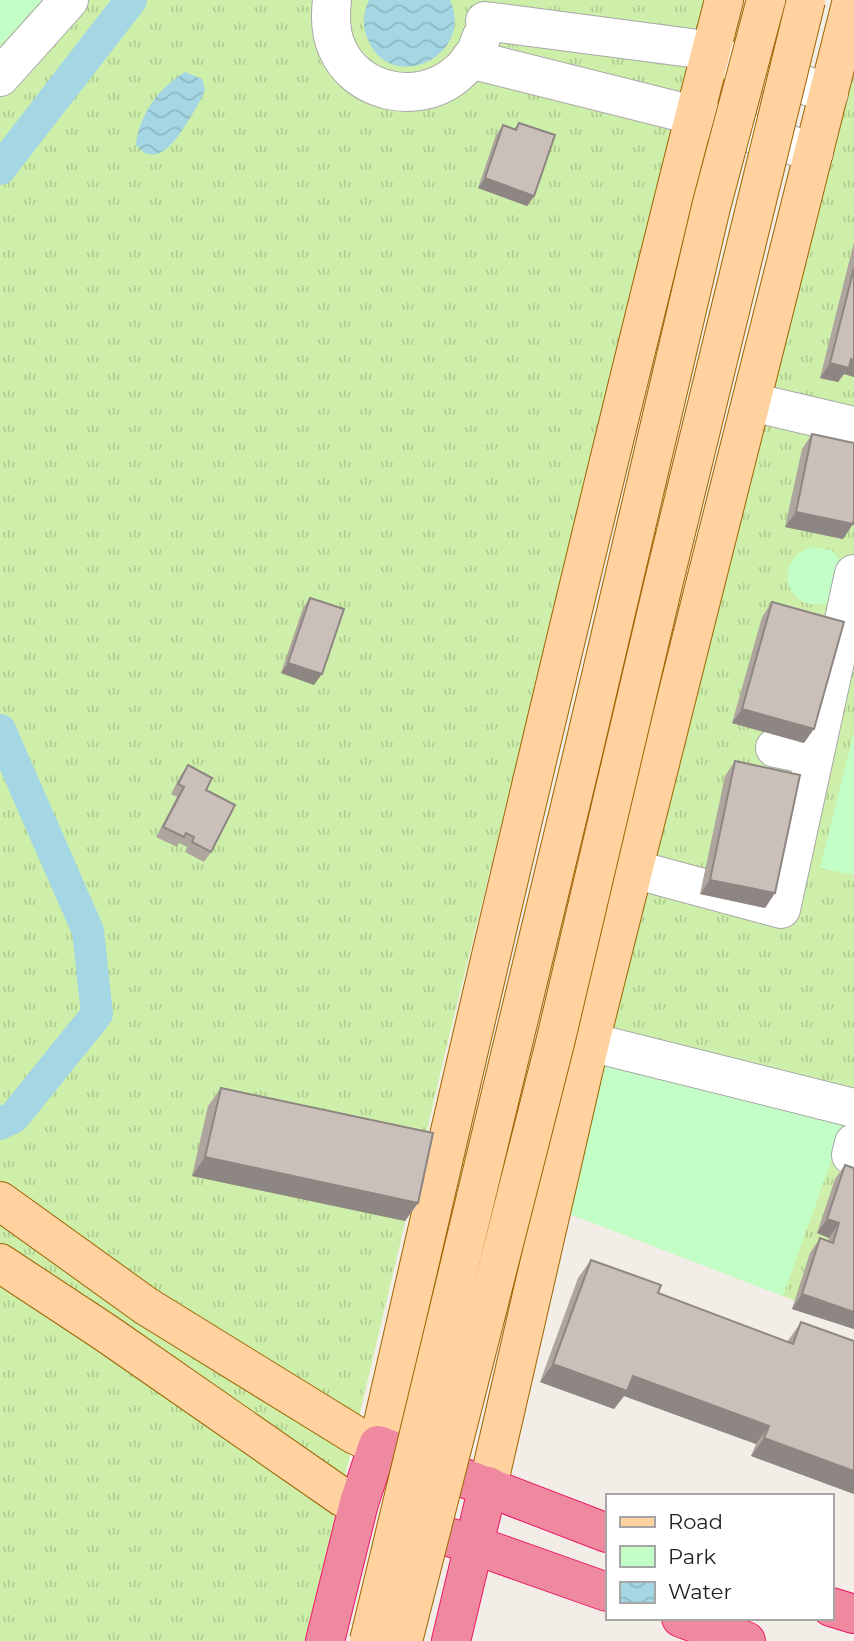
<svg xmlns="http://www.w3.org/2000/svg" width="854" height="1641" font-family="Montserrat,sans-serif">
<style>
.grass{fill:url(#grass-tufts)}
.park{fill:#c2fec5}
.water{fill:url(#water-waves)}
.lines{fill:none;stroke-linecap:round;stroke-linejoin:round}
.canal{stroke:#a4d7e3;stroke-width:32}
.minor-casing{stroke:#a8a8a8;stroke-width:40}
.major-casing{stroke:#9e6400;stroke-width:40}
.highway-casing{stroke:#ea1a68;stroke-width:40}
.minor{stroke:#fff;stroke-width:38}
.major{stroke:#ffd29f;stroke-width:38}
.highway{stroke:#ef899f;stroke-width:38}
.major-bridge-casing{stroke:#9e6400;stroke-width:40;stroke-linecap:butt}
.major-bridge{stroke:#ffd29f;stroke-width:38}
.wall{fill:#aea59f}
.shaded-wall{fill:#8d8682}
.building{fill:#cac0b9;stroke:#8d8682;stroke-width:2}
</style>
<defs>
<pattern id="grass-tufts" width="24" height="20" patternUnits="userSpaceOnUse" patternTransform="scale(1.75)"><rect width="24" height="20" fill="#ceefa9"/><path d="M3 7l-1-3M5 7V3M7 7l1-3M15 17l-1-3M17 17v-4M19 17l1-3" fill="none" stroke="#b1cd91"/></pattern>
<pattern id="water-waves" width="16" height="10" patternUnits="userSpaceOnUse" patternTransform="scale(1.75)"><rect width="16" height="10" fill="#a4d7e3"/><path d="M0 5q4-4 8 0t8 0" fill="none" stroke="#8db8c2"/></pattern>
</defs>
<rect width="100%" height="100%" fill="#f2eee7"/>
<!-- grass -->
<g class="grass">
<polygon points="0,0 705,0 691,48 677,111 448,1041 306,1641 0,1641"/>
<polygon points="854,71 854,1323 562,1211"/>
</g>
<!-- park -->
<g class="park">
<polygon points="0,0 42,0 0,46"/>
<path d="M812,547L831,550L845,565L833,601C788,619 768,561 812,547Z"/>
<polygon points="854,732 854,875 820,868"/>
<polygon points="601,1057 853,1100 783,1296 562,1211"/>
</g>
<!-- water -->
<g class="water">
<path d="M369,0H450C475,56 393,94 369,42C362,28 362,14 369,0Z"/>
<path d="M185,72L202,79L205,89L202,97C190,117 162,178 136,145C139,114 160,87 185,72Z"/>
</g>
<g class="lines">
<!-- canal -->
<g class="canal">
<polyline points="0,169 131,0"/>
<polyline points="0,730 88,931 97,1014 14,1117 0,1124"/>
</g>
<defs>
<g id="minor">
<path d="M332,0C330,17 330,33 337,48C356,93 416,105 453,77C466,67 477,54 481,38"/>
<polyline points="485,21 691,48 829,93"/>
<polyline points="470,59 677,111 814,152"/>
<polyline points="0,77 69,0"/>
<polyline points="751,402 854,426"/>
<polyline points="775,748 814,756"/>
<polyline points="633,869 781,909 854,574"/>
<polyline points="590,1042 854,1108"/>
<polyline points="854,1143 851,1155 854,1156"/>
</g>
<g id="major">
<path d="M0,1201L146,1306L355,1435L378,1445C488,962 601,480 724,0"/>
<polyline points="0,1263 106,1333 342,1497 359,1503"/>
<polyline points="488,1486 590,1042 852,0"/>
</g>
<g id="highway">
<polyline points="401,1522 474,1545 607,1592"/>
<polyline points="831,1607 854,1614"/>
<polyline points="681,1618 746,1641"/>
<polyline points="325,1641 359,1503 378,1445 607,1533"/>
<polyline points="451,1641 488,1486"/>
</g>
</defs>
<!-- minor casing -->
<use href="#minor" class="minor-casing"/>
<!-- major casing -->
<use href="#major" class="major-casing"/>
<!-- highway casing -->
<use href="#highway" class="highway-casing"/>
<!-- minor -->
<use href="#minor" class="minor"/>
<!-- major -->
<use href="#major" class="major"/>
<!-- highway -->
<use href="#highway" class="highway"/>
<defs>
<g id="major-bridge">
<polyline points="369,1641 582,757 711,207 766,0"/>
<polyline points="403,1641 556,1039 663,585 806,0"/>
</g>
</defs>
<!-- major-bridge casing -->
<use href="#major-bridge" class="major-bridge-casing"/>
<!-- major-bridge -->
<use href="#major-bridge" class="major-bridge"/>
</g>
<!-- wall -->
<g class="wall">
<polygon points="519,123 534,196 527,206 478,188 496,135 503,125 514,129"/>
<polygon points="854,242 854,377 844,374 838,382 820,378"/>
<polygon points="812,434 853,524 843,539 785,527 802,449"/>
<polygon points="310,598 314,685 281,673 303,608"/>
<polygon points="772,602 804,743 732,723 762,617"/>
<polygon points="735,761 775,893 765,908 700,894 725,776"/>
<polygon points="188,765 206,790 211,852 204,862 185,852 187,847 179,843 177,847 156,837 177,797 171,794 181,775"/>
<polygon points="221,1088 418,1203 405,1221 192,1176 208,1106"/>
<polygon points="845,1165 854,1329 792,1309 810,1253 820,1238 828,1241 829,1238 817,1233 835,1179"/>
<polygon points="591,1260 658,1293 787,1342 801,1322 854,1341 854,1494 751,1456 756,1444 624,1396 614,1409 540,1382 578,1278"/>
</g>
<!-- shaded-wall -->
<g class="shaded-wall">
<polygon points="485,178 534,196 527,206 478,188"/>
<polygon points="851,359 854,360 854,377 844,374 838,382 820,378 830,363"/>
<polygon points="796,512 853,524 843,539 785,527"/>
<polygon points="288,663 322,674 314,685 281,673"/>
<polygon points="742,709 814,729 804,743 732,723"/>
<polygon points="710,880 775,893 765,908 700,894"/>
<polygon points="205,1157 418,1203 405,1221 192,1176"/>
<polygon points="827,1219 839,1223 829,1238 817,1233"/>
<polygon points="802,1294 854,1312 854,1329 792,1309"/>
<polygon points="553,1364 633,1376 769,1426 756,1444 624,1396 614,1409 540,1382"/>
<polygon points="764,1438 854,1471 854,1494 751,1456"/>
</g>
<!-- building -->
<g class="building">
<polygon points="519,123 555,135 534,196 485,178 503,125 516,130"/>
<polygon points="854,268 854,360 851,359 849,368 830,363"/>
<polygon points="812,434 854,443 854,519 853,524 796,512"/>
<polygon points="310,598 344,609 322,674 288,663"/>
<polygon points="772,602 844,622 814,729 742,709"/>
<polygon points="735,761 800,775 775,893 710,880"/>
<polygon points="188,765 212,778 206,790 235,805 211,852 192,842 194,837 186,833 184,837 163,827 184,787 178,784"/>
<polygon points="221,1088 433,1133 418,1203 205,1157"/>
<polygon points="845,1165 854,1168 854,1312 802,1294 820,1238 833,1243 839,1223 827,1219"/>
<polygon points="591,1260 661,1285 658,1293 793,1344 801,1322 854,1341 854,1471 764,1438 769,1426 633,1376 627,1391 553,1364"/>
</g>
<!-- legend -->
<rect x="606" y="1494" width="228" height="126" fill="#ffffff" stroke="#a6a6a6" stroke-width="2"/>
<rect x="620" y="1517" width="35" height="10" fill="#ffd29f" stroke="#a6a6a6" stroke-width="2"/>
<text x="668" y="1529" font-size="21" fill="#212121">Road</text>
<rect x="620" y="1546" width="35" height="21" fill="#c2fec5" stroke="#a6a6a6" stroke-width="2"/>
<text x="668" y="1564" font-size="21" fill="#212121">Park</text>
<rect x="620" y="1582" width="35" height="21" fill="url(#water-waves)" stroke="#a6a6a6" stroke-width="2"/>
<text x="668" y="1599" font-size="21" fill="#212121">Water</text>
</svg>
